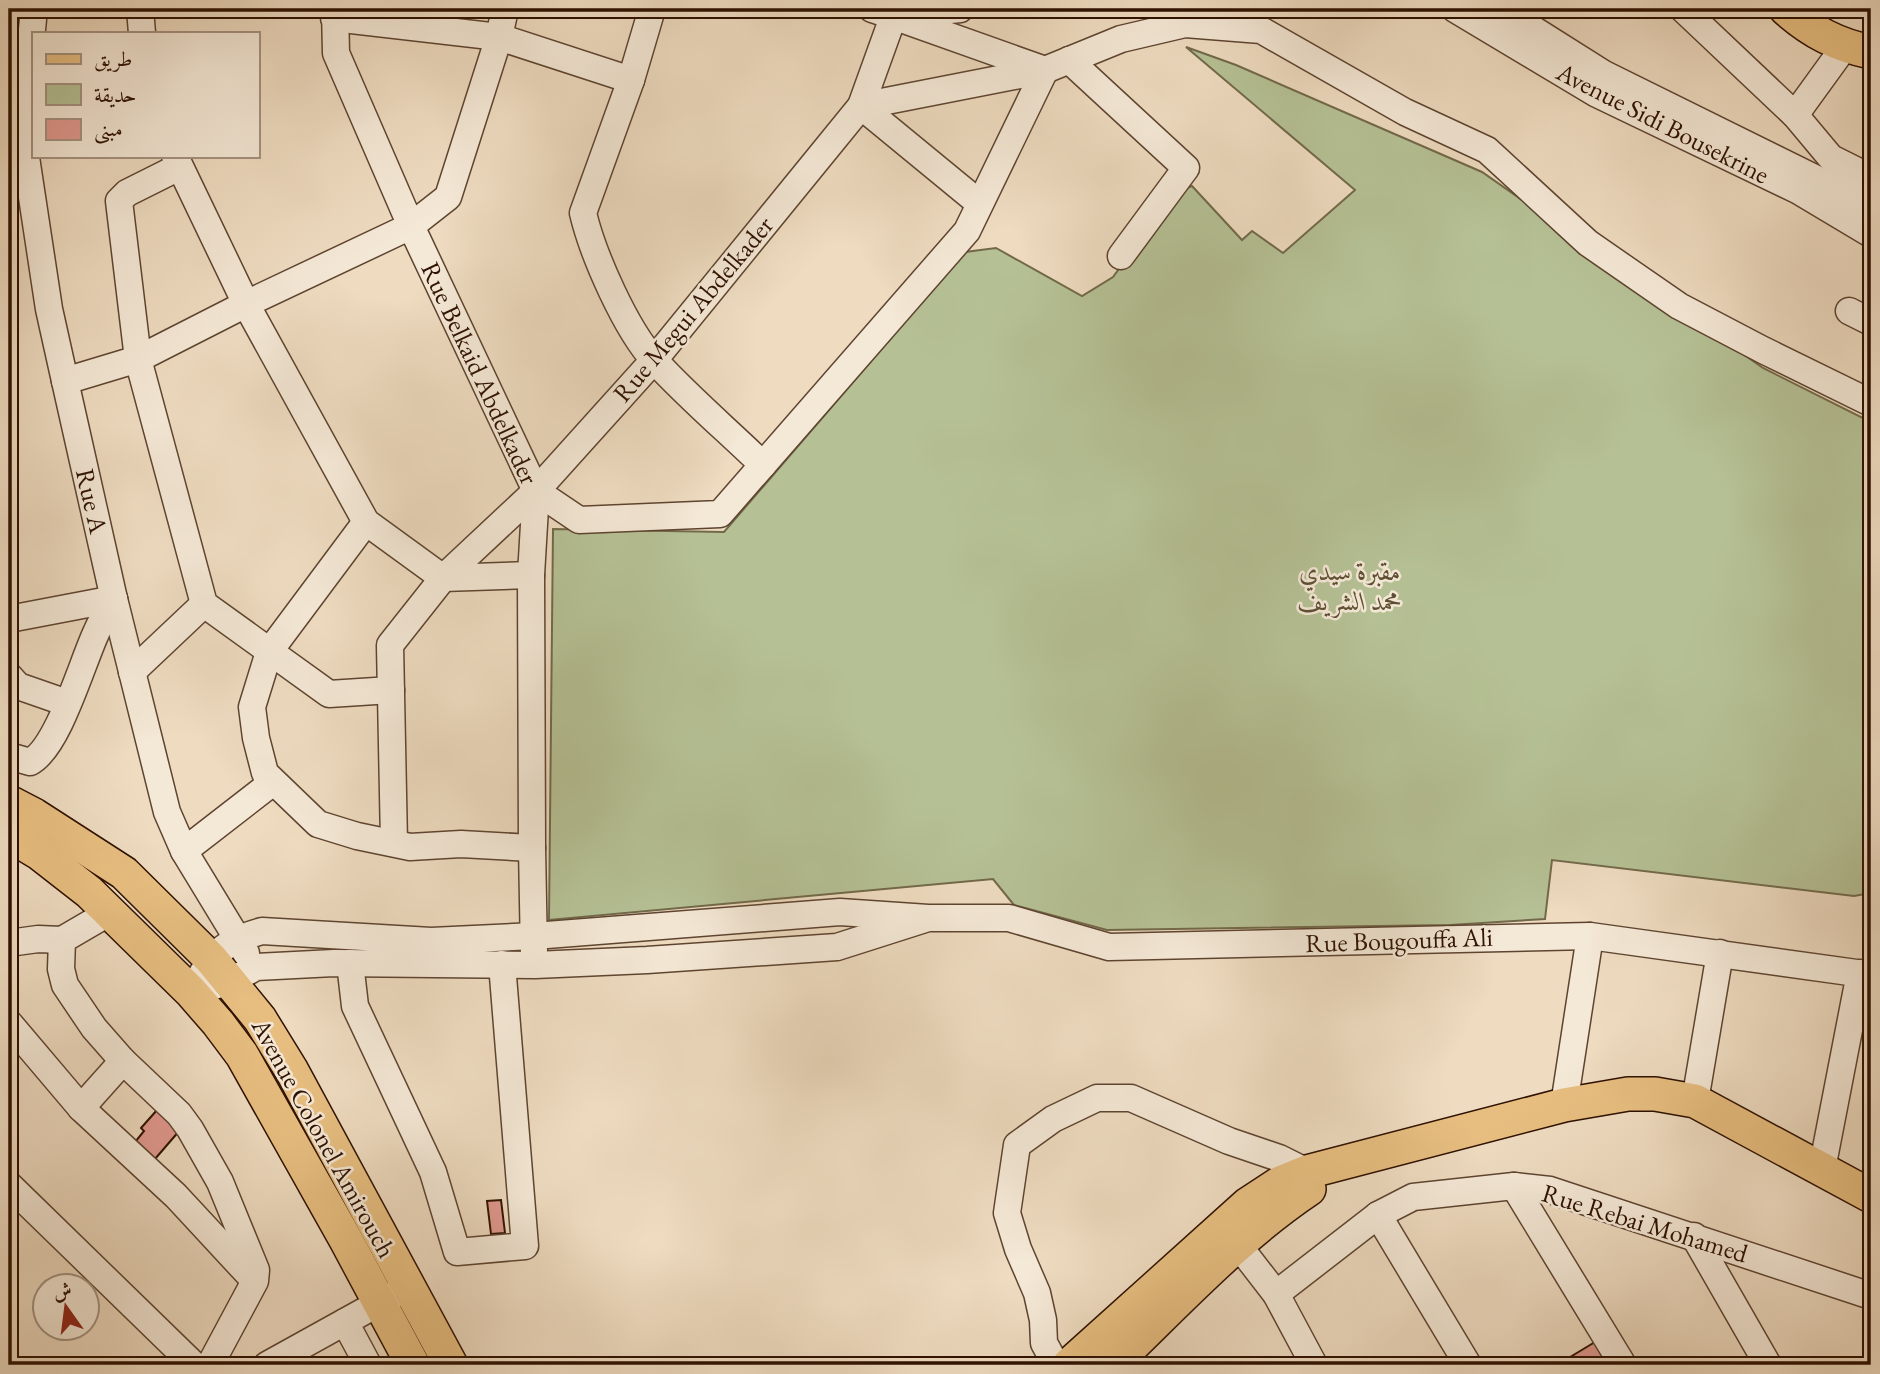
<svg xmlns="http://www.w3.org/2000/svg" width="1880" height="1374" font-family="'EB Garamond',Amiri,serif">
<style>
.green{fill:#b5c195;stroke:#72694a;stroke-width:2}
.building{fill:#e19990;stroke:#2e1100;stroke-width:2}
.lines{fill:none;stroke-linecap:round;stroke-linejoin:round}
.minor-casing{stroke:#5e4430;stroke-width:29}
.major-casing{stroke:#2e1100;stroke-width:36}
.minor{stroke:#f4e8d6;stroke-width:26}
.major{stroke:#e7be80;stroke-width:33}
.labels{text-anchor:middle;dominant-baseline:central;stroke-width:5;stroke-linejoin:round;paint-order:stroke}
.street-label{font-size:26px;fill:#2e1100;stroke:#f4e8d6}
.park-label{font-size:26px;font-style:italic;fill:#5d4f34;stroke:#f4e8d6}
</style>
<rect width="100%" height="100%" fill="#eedbc0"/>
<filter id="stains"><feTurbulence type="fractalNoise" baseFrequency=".00286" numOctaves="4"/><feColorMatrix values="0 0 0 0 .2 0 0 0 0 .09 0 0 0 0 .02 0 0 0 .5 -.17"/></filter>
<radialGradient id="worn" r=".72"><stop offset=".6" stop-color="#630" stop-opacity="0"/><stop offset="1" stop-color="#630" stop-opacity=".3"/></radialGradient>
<!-- green -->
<polygon class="green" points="1186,47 1236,65 1482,172 1763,368 1871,422 1871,893 1854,896 1552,860 1545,919 1450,925 1107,930 1014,905 993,879 549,920 553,529 724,532 965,252 996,248 1082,296 1113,277 1174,193 1192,186 1242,240 1252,231 1283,253 1355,190"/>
<!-- building -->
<g class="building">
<polygon points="157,1110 180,1130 155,1159 135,1142 144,1131 141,1128"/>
<polygon points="501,1200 505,1233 491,1234 487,1201"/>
<polygon points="1595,1342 1610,1365 1557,1365"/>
</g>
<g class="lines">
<defs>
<g id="minor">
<polyline points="34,9 22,131 49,309 65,381 114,599 167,812 184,851 246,953"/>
<polyline points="140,9 142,33"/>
<polyline points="335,9 336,53 411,226 536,491 531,575 532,848 534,954"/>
<path d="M652,9L631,80L583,213C593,255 626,330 655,361C689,398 728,431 763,465"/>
<polyline points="872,9 893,16 960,9"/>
<polyline points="1455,9 1597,94 1799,191 1871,234"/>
<polyline points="1501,9 1604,74 1871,206"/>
<polyline points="1683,9 1795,115 1831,158 1871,178"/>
<polyline points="334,18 499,37 631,80"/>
<polyline points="1069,60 1186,168 1121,256"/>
<polyline points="861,106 1045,70 1121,39 1185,24 1261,30 1405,112 1487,150 1588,243 1679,306 1763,350 1871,403"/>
<polyline points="861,106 979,203"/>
<polyline points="1795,115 1845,46"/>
<polyline points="175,156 246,304 366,522 443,578 531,575"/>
<polyline points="179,167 127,193 119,201 138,359 204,604 329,694 391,690"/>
<polyline points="1849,311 1871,322"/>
<polyline points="65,381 138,359 246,304 411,226 448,197 499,37 505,9"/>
<polyline points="536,491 579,520 720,514 967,231 1045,70 893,16"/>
<polyline points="366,522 269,652 252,707 256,738 265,773 318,824 357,836 410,847 461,844 532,848"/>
<polyline points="9,619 114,599"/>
<polyline points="132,672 204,604"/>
<polyline points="9,676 18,686 67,703"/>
<path d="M9,756L30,762C58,748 82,663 96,633C101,621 108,610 114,599"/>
<polyline points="394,843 390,645 443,578 536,491 654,360 861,106 896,9"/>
<polyline points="184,851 273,782"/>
<polyline points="110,912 62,940 61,969 65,985 94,1028 123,1061 179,1114 190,1129 220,1182 256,1270 255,1281 210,1365"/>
<path d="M928,918L837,947L647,960L535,965L334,963L256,967L229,982L191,992C213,955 219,943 262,931L431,941L534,936L840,912L928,918H1009L1109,947L1590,936L1871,975"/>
<polyline points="9,943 38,939 62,940"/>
<polyline points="350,963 355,1006 433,1172 457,1252 525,1246 502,964"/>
<polyline points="9,1023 81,1108 176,1196 253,1279"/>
<polyline points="1695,1101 1720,953"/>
<polyline points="1564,1105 1590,936"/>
<polyline points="81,1108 123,1061"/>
<polyline points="1822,1169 1860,973"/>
<polyline points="9,1185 194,1365"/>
<polyline points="1514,1186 1623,1365"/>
<polyline points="1378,1215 1468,1365"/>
<polyline points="1694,1236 1768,1365"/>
<polyline points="1238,1245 1276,1294 1314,1365"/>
<polyline points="1276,1294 1378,1215 1413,1197 1514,1186 1550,1190 1871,1296"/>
<polyline points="345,1322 368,1365"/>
<polyline points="267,1365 397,1293"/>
<polyline points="1056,1365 1044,1343 1043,1320 1037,1293 1018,1249 1007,1213 1017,1145 1053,1119 1097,1098 1131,1098 1229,1141 1279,1158 1307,1172"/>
</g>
<g id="major">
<path d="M1786,9C1812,32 1837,45 1871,52"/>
<polyline points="9,802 34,815 124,873 211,959 260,1019 292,1071 451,1365"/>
<polyline points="9,835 39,853 89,892 191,992 218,1023 242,1055 346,1240 413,1365"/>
<polyline points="1069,1365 1248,1204 1280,1183 1307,1172 1564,1105 1628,1094 1655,1094 1695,1101 1871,1196"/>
<path d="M1112,1365C1175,1305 1236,1238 1309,1189"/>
</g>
</defs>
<!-- minor casing -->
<use href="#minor" class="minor-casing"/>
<!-- major casing -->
<use href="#major" class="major-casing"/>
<!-- minor -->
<use href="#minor" class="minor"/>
<!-- major -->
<use href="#major" class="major"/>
</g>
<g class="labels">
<!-- street labels -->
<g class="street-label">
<text transform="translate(1663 123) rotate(27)">Avenue Sidi Bousekrine</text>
<text transform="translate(693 309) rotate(-50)">Rue Megui Abdelkader</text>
<text transform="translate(480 373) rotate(65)">Rue Belkaid Abdelkader</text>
<text transform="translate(92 501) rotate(77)">Rue A</text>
<text transform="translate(1399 940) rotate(-2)">Rue Bougouffa Ali</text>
<text transform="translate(324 1138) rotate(61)">Avenue Colonel Amirouch</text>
<text transform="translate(1645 1223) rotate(17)">Rue Rebai Mohamed</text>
</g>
<!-- park labels -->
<g class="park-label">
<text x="1350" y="571">مقبرة سيدي<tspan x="1350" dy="30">محمد الشريف</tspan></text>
</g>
</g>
<!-- margin -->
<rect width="1880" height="1374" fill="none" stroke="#eedbc0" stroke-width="35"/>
<rect x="10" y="10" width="1859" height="1353" fill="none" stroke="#2e1100" stroke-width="3.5"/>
<rect x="18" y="18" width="1845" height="1339" fill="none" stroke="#2e1100" stroke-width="2"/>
<!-- legend -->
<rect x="32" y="32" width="228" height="126" fill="#f4e8d6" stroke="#a59280" stroke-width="2"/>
<rect x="46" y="54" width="35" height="10" fill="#e7be80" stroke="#a59280" stroke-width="2"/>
<text x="94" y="66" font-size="21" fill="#2e1100">طريق</text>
<rect x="46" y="84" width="35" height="21" fill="#b5c195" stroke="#a59280" stroke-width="2"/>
<text x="94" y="102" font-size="21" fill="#2e1100">حديقة</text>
<rect x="46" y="119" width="35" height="21" fill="#e19990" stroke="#a59280" stroke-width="2"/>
<text x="94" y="136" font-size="21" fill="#2e1100">مبنى</text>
<!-- north arrow -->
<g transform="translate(66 1307) rotate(346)"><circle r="33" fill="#f4e8d6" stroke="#a59280" stroke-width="2"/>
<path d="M0-5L12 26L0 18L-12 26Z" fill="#8f2418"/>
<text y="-10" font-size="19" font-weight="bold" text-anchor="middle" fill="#2e1100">ش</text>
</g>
<rect width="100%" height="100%" filter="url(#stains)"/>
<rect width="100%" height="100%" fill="url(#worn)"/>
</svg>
